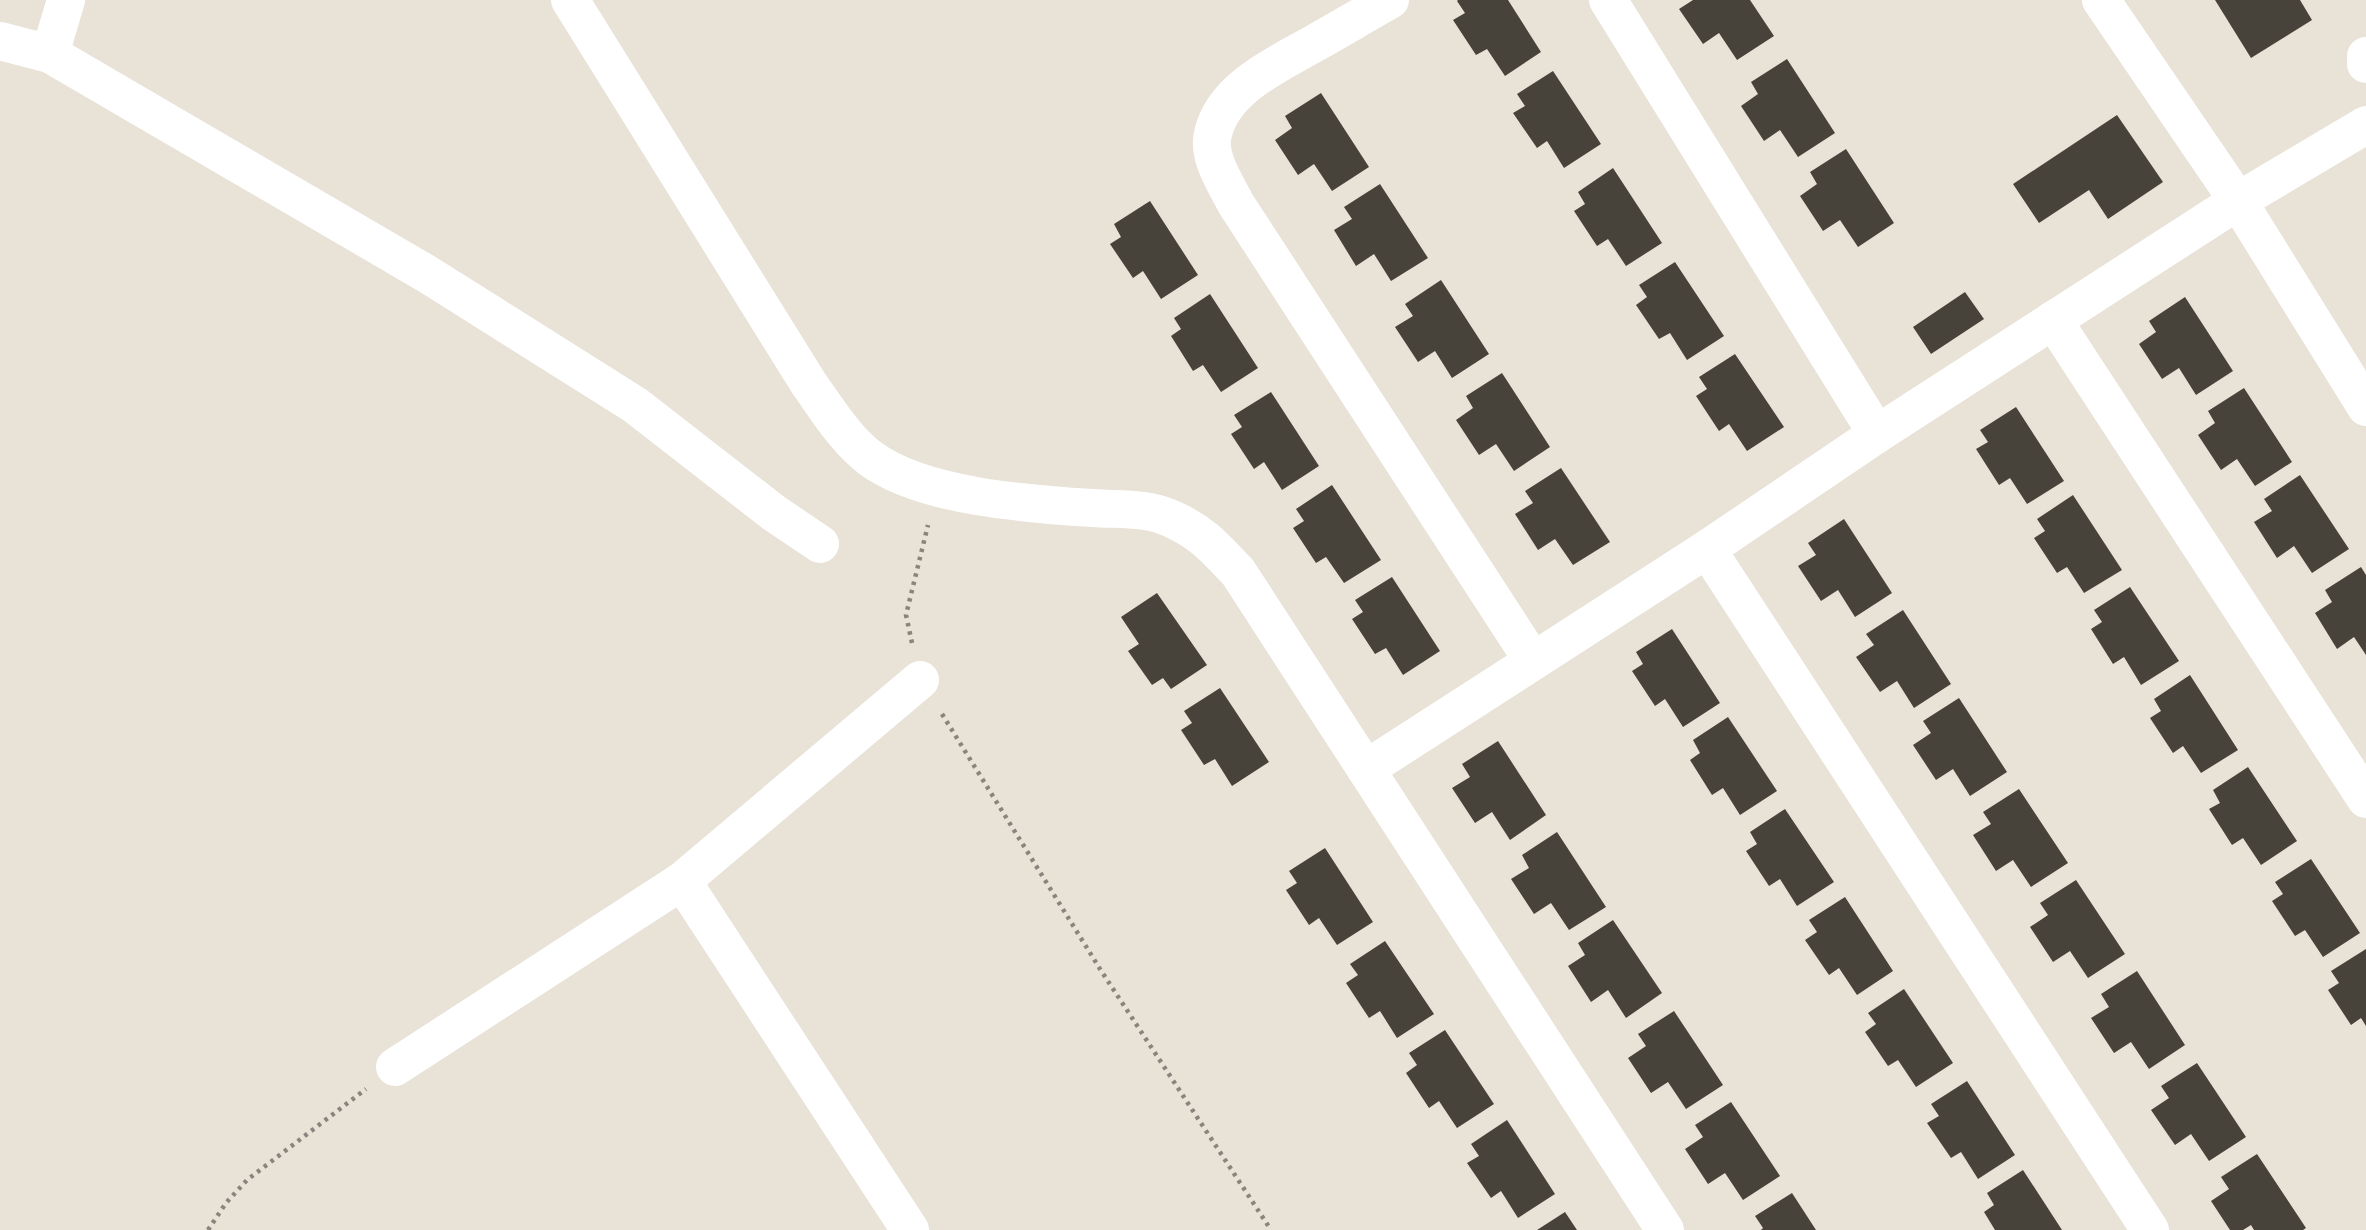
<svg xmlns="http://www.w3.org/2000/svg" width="2366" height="1230" font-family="Quicksand,sans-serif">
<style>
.building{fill:#48433a}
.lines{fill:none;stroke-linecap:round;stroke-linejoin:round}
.path{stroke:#89847d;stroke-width:4.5;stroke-dasharray:3.5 5;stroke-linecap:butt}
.minor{stroke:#fff;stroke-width:38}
</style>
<rect width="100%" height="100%" fill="#e8e2d7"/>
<!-- building -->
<g class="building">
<polygon points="1458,0 1508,0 1541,52 1505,76 1487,49 1476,55 1453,20 1465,13 1457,1"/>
<polygon points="1693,0 1750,0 1774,36 1737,60 1719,33 1703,44 1679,9"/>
<polygon points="2215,0 2300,0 2312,20 2251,58"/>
<polygon points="1787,59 1835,133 1798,157 1780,130 1764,141 1741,106 1758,94 1751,82"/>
<polygon points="1553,71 1601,144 1564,168 1547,141 1537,148 1513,113 1525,106 1517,94"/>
<polygon points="1321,93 1369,167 1332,191 1314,164 1298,175 1275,140 1292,128 1285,116"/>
<polygon points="2117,115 2163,182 2108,219 2089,190 2039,223 2013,184"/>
<polygon points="1846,149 1894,223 1858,247 1840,220 1823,231 1800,196 1817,184 1810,172"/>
<polygon points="1613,168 1662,243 1626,266 1608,239 1597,246 1574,211 1585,204 1578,192"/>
<polygon points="1380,184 1428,258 1391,281 1374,254 1356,266 1334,230 1352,219 1344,207"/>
<polygon points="1150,201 1198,275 1161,299 1143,271 1133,278 1110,244 1121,237 1114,224"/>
<polygon points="1675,262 1724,336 1687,360 1670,333 1659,339 1636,305 1647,297 1639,285"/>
<polygon points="1441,280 1489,354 1452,378 1435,351 1418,362 1395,327 1413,316 1405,304"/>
<polygon points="1965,292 1984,319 1931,354 1913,327"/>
<polygon points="1210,294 1258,368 1221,392 1203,365 1193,371 1171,336 1181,329 1174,318"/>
<polygon points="2185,297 2233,371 2196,395 2179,368 2162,379 2139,344 2156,332 2149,321"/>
<polygon points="1735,354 1784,427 1747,451 1729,424 1719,431 1696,396 1707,389 1699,377"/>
<polygon points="1502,373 1550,447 1514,471 1496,444 1479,455 1456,420 1473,408 1466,396"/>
<polygon points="2244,388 2292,462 2255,486 2237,459 2221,470 2198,435 2215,423 2208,411"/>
<polygon points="1271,392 1319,466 1282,490 1264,462 1254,469 1231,434 1242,427 1234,415"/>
<polygon points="2016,407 2064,481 2027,504 2010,478 1999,485 1976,449 1988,442 1980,430"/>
<polygon points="1561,468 1610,542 1573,565 1555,539 1538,550 1515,514 1533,503 1525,491"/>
<polygon points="2300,475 2349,549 2312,573 2294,546 2277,558 2254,522 2272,511 2264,499"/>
<polygon points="1332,485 1381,560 1344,583 1326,557 1316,563 1293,528 1304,521 1296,509"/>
<polygon points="2073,495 2122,570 2084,593 2067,567 2057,573 2034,538 2045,531 2037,519"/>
<polygon points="1844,519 1892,593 1855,617 1838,590 1821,601 1798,566 1816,555 1808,543"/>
<polygon points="2361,567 2366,575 2366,655 2354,637 2337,649 2315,613 2332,602 2325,590"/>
<polygon points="1392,577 1440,651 1403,675 1386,648 1375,654 1352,619 1363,612 1355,600"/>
<polygon points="2130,587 2179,661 2141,685 2124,657 2113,664 2091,629 2102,622 2094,610"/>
<polygon points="1157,593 1207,665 1171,689 1163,678 1152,685 1128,651 1139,644 1121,617"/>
<polygon points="1903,610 1951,684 1914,708 1897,681 1880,692 1856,657 1874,645 1866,634"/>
<polygon points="1672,629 1720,703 1683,727 1665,699 1655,706 1632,671 1643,664 1636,652"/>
<polygon points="2190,675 2238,750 2201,773 2183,746 2173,753 2150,718 2161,711 2154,699"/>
<polygon points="1220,688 1269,762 1232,786 1215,759 1204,765 1181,730 1192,723 1184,711"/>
<polygon points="1959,698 2007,772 1970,796 1953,769 1936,780 1913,745 1931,733 1923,721"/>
<polygon points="1728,717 1777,791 1740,815 1723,788 1712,795 1690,760 1700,753 1693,740"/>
<polygon points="1498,741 1546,815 1510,840 1492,812 1475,823 1452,788 1470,777 1462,764"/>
<polygon points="2248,767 2297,841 2261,865 2243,838 2232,845 2209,809 2220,803 2213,790"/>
<polygon points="2019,789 2068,863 2031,887 2013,860 1996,871 1973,835 1991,824 1983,812"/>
<polygon points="1785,809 1834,882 1797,906 1780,879 1769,886 1746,851 1757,844 1750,832"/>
<polygon points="1557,832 1606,907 1569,930 1551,903 1534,914 1511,879 1529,868 1522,855"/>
<polygon points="1325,848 1373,922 1337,945 1319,918 1309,925 1286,890 1297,883 1289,871"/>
<polygon points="2311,859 2360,933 2323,957 2305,930 2295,936 2272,901 2283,894 2275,882"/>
<polygon points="2076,880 2125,954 2088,978 2070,951 2053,962 2030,927 2048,915 2040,903"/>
<polygon points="1845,897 1893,971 1857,995 1839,968 1829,975 1805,940 1817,932 1809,920"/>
<polygon points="1613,920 1662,993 1626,1018 1608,990 1591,1002 1568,966 1585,955 1578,943"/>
<polygon points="1385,941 1434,1014 1397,1038 1380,1011 1369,1018 1346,983 1358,975 1350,964"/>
<polygon points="2366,949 2366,1026 2361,1018 2351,1025 2328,990 2339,983 2331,971"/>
<polygon points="2137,971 2185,1045 2149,1069 2131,1042 2114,1053 2091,1018 2109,1007 2101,994"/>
<polygon points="1904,989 1953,1063 1916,1087 1898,1060 1888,1066 1865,1032 1876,1024 1868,1013"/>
<polygon points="1674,1011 1723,1085 1686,1109 1668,1082 1651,1093 1628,1058 1646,1046 1638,1034"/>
<polygon points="1445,1030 1494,1104 1457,1128 1439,1101 1429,1108 1406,1073 1417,1065 1409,1053"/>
<polygon points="2197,1063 2246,1137 2209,1161 2191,1134 2175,1145 2151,1110 2169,1098 2161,1086"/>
<polygon points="1967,1081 2015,1155 1978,1179 1961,1152 1951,1158 1927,1123 1939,1116 1931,1104"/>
<polygon points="1731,1102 1780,1176 1743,1200 1725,1173 1708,1184 1685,1149 1703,1137 1695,1125"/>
<polygon points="1507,1120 1555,1194 1518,1218 1501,1191 1491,1198 1467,1163 1479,1156 1471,1144"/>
<polygon points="2257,1154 2306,1228 2303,1230 2254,1230 2251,1225 2243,1230 2230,1230 2211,1201 2229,1189 2221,1177"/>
<polygon points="2023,1170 2062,1230 1995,1230 1984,1212 1994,1205 1987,1193"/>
<polygon points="1792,1193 1816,1230 1761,1230 1763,1228 1755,1216"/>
<polygon points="1565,1212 1577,1230 1537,1230"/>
</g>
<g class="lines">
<!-- path -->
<g class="path">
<polyline points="912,643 906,615 928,525"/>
<polyline points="942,714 1100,969 1271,1230"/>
<polyline points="208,1230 226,1203 247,1180 366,1089"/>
</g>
<!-- minor -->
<g class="minor">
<path d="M570,0L809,384C827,409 845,439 870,458C922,497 1029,504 1093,508C1120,510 1146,507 1172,519C1203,533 1215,548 1238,572L1665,1230"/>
<path d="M1390,0C1365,14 1340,29 1315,43C1278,64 1223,88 1213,134C1207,157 1226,184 1236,204L1533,661"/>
<polyline points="1608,0 1877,434"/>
<polyline points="2101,0 2238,201 2366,407"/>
<polyline points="0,41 50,54 427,274 635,405 774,513 820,544"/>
<polyline points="50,54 66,0"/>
<polyline points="2366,56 2366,64"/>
<polyline points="2053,320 2366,799"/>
<polyline points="1707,549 2150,1230"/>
<polyline points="1366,769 1707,549 1877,434 2238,201 2366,125"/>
<polyline points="682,881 910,1230"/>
<polyline points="395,1067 682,881 920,680"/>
</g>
</g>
</svg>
